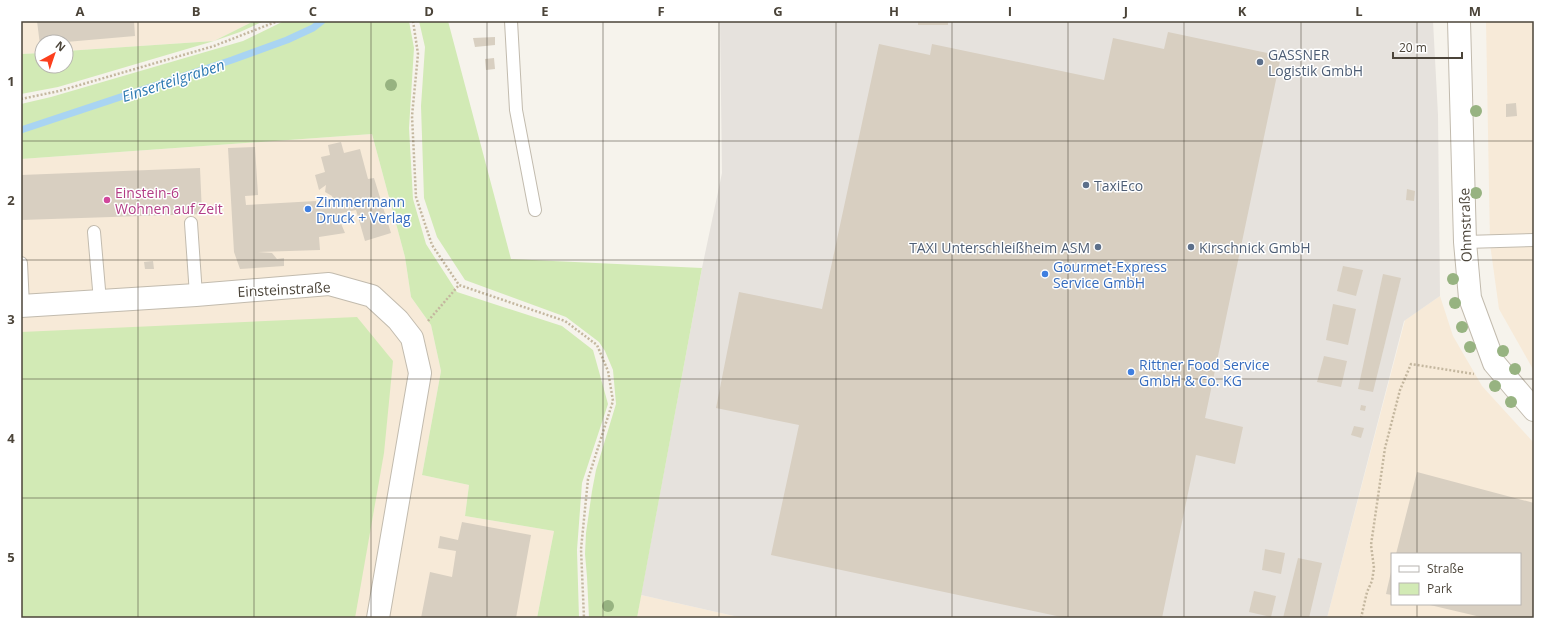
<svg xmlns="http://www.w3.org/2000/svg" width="1555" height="639" font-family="'Open Sans',sans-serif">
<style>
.commercial{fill:#f7ead8;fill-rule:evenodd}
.industrial{fill:#e6e2dd}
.green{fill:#d2eab5}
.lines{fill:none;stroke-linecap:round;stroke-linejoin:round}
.stream{stroke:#a9d4f2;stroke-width:7}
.building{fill:#d8cfc1}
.service-casing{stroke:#c2bbae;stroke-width:14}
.minor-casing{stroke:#c2bbae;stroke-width:24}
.path{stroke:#c4b79f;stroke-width:2.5;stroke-dasharray:2 2;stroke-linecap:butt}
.service{stroke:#fff;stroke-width:12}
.minor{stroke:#fff;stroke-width:22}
.tree{fill:#97b381}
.grid{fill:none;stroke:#4b4439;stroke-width:1;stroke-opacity:0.55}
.service-dot{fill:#5c6f8a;stroke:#fff;stroke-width:1.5}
.hotel-dot{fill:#d1479c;stroke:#fff;stroke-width:1.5}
.shop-dot{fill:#3f7fe0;stroke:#fff;stroke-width:1.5}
.labels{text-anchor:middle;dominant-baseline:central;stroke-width:3;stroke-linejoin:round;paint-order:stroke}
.service-label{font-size:14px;fill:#4e5e75;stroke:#fff;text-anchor:start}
.hotel-label{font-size:14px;fill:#b23c85;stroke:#fff;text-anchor:start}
.shop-label{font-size:14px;fill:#366cbe;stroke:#fff;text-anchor:start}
.street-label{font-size:14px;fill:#4b4439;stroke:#fff}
.water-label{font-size:15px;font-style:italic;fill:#2e7ab2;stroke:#fff}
.neatline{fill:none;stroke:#4b4439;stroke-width:1.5}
.grid-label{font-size:13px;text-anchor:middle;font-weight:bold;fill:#4b4439}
</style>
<rect width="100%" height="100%" fill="#f6f3ec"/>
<!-- commercial -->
<g class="commercial">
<polygon points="21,21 254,21 214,41 66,51 66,42 42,42 42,53 21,54"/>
<polygon points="1486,21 1534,21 1534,371 1499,309 1490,244"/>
<polygon points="372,134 405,257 411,297 431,325 441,371 422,475 469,485 465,516 554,531 537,618 21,618 21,159"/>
<path d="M1440,296L1453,336L1482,386L1534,443V618H1327L1405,320ZM1392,554H1520V604H1392Z"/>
<polygon points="641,595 743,618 637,618"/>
</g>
<!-- industrial -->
<polygon class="industrial" points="720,21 1433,21 1438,115 1440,296 1404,321 1327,618 743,618 641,595 702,268 722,173"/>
<!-- green -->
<g class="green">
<polygon points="254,21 264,21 240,32 214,41 58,87 21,94 21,54 42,53 42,66 66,66 66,51 214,41"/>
<polygon points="284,21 409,21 414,48 409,128 413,199 426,244 457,292 562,326 593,350 608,404 582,483 577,550 579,618 537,618 554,531 465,516 469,485 422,475 441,371 431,325 411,297 405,257 372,134 21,159 21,104 51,97 243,41"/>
<polygon points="419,21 448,21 511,259 702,268 637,618 589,618 587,577 585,554 586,533 592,491 596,470 616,404 613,370 605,351 599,342 566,317 465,280 437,237 424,198 421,106 425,47"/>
<polygon points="357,317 393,361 384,453 355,618 21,618 21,332"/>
</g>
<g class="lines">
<!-- stream -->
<polyline class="stream" points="21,130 232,60 287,40 313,28 322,21"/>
</g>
<!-- building -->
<g class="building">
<polygon points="37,21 134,21 135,36 66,42 42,42 42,44 40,45"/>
<rect x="918" y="21" width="30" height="4"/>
<polygon points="1168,32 1281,56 1205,418 1243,427 1235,464 1196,455 1162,618 1066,618 771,555 799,425 716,408 739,292 822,309 879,44 930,55 932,44 1104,80 1113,38 1164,49"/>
<polygon points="495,37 495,45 475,47 473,38"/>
<polygon points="494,58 495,69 486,70 485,59"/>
<polygon points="1516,103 1517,116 1506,117 1506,104"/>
<polygon points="341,142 344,153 360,149 368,179 374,178 391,233 365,241 356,210 337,214 345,233 319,237 320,250 258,252 272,253 277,259 284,258 284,266 240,269 234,252 228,148 255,147 258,195 245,196 246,205 316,201 316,204 334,204 332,196 325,192 326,185 319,190 315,175 325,172 321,157 330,155 328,145"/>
<polygon points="200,168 202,214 21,220 21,175"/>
<polygon points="1407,189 1415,191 1414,201 1406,200"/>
<polygon points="153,261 154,269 145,269 144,262"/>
<polygon points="1343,266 1363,270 1356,296 1337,291"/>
<polygon points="1383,274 1401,278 1373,392 1358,389"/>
<polygon points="1333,304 1356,309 1348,345 1326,340"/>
<polygon points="1324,356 1347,361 1341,387 1317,382"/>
<polygon points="1361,405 1366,406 1365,411 1360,410"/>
<polygon points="1354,426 1364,428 1361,438 1351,435"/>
<polygon points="1417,472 1534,503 1534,618 1485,618 1430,605 1520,604 1520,554 1396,554"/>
<polygon points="462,522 531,535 516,618 421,618 430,572 452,577 456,551 438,548 440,536 458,540"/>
<polygon points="1265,549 1285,553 1281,574 1262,570"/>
<polygon points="1298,558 1322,563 1309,618 1283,618"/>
<polygon points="1391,572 1392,572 1392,595 1386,594"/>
<polygon points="1254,591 1276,596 1271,617 1249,612"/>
</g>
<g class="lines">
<defs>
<g id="service">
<polyline points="511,21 516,110 535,210"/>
<polyline points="191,223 196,295"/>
<polyline points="94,232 100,301"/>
<polyline points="1465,242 1534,240"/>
<polyline points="21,263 23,306"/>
</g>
<g id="minor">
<polyline points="1459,21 1465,242 1470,298 1494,363 1534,410"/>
<polyline points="21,306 196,295 329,284 372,296 398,320 412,338 420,373 378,618"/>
</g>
</defs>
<!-- service casing -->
<use href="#service" class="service-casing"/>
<!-- minor casing -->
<use href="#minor" class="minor-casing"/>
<!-- path -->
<g class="path">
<polyline points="413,21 418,54 412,116 416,197 432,245 459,285 565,321 597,345 608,371 613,401 588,479 581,549 584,618"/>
<polyline points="21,99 59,91 214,46 278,21"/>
<polyline points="428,321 459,285"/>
<polyline points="1361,618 1367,592 1372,581 1374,568 1371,545 1385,448 1400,390 1411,364 1474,374"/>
</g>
<!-- service -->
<use href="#service" class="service"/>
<!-- minor -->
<use href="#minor" class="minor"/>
</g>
<!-- trees -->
<g class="tree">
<circle cx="391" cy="85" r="6"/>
<circle cx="1476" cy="111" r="6"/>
<circle cx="1476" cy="193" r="6"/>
<circle cx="1453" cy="279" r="6"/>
<circle cx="1455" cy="303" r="6"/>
<circle cx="1462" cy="327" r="6"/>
<circle cx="1470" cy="347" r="6"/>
<circle cx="1503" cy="351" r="6"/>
<circle cx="1515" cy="369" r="6"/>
<circle cx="1495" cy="386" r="6"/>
<circle cx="1511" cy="402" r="6"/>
<circle cx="608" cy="606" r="6"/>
</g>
<!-- grid -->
<path class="grid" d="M138,21V618M254,21V618M371,21V618M487,21V618M603,21V618M719,21V618M836,21V618M952,21V618M1068,21V618M1184,21V618M1301,21V618M1417,21V554M21,141H1534M21,260H1534M21,379H1534M21,498H1534M1417,604V618"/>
<!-- markers -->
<g class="service-dot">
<circle cx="1260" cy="62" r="4"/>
<circle cx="1086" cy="185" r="4"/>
<circle cx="1098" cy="247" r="4"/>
<circle cx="1191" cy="247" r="4"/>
</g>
<circle class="hotel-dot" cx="107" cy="200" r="4"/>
<g class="shop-dot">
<circle cx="308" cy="209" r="4"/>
<circle cx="1045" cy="274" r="4"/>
<circle cx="1131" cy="372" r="4"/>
</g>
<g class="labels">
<!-- service labels -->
<g class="service-label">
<text x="1268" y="54">GASSNER<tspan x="1268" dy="16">Logistik GmbH</tspan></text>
<text x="1094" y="185">TaxiEco</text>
<text x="1090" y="247" text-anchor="end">TAXI Unterschleißheim ASM</text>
<text x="1199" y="247">Kirschnick GmbH</text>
</g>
<!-- hotel labels -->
<g class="hotel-label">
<text x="115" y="192">Einstein-6<tspan x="115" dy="16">Wohnen auf Zeit</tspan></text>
</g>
<!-- shop labels -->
<g class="shop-label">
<text x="316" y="201">Zimmermann<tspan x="316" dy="16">Druck + Verlag</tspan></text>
<text x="1053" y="266">Gourmet-Express<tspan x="1053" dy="16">Service GmbH</tspan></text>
<text x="1139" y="364">Rittner Food Service<tspan x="1139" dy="16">GmbH &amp; Co. KG</tspan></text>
</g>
<!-- street labels -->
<g class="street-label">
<text transform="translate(1465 225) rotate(-92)">Ohmstraße</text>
<text transform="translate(284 289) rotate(-3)">Einsteinstraße</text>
</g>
<!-- water labels -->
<g class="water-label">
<text transform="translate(173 80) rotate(-18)">Einserteilgraben</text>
</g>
</g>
<!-- border -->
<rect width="1555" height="639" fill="none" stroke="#ffffff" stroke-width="44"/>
<!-- legend -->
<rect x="1391" y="553" width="130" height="52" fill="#ffffff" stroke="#b7b4b0"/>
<rect x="1399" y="566" width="20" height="6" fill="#ffffff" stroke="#b7b4b0"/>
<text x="1427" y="573" font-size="12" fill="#4b4439">Straße</text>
<rect x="1399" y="583" width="20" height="12" fill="#d2eab5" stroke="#b7b4b0"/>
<text x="1427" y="593" font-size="12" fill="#4b4439">Park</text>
<!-- north arrow -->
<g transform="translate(54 54) rotate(40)"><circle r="19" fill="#ffffff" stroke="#b7b4b0"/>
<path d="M0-3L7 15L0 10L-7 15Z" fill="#fc3f1d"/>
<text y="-6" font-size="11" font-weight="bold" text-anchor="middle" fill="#4b4439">N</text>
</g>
<!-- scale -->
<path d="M1393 52v6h69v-6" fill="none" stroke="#4b4439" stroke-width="2"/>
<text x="1399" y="52" font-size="12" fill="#4b4439" stroke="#ffffff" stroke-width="3" paint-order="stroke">20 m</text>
<rect x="22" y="22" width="1511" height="595" class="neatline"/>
<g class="grid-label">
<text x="80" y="16">A</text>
<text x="196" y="16">B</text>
<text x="313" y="16">C</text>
<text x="429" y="16">D</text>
<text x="545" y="16">E</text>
<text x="661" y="16">F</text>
<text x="778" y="16">G</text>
<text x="894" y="16">H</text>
<text x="1010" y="16">I</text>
<text x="1126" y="16">J</text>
<text x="1242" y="16">K</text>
<text x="1359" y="16">L</text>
<text x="1475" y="16">M</text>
<text x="11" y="86">1</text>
<text x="11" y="205">2</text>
<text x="11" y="324">3</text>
<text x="11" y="443">4</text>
<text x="11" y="562">5</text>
</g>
</svg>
